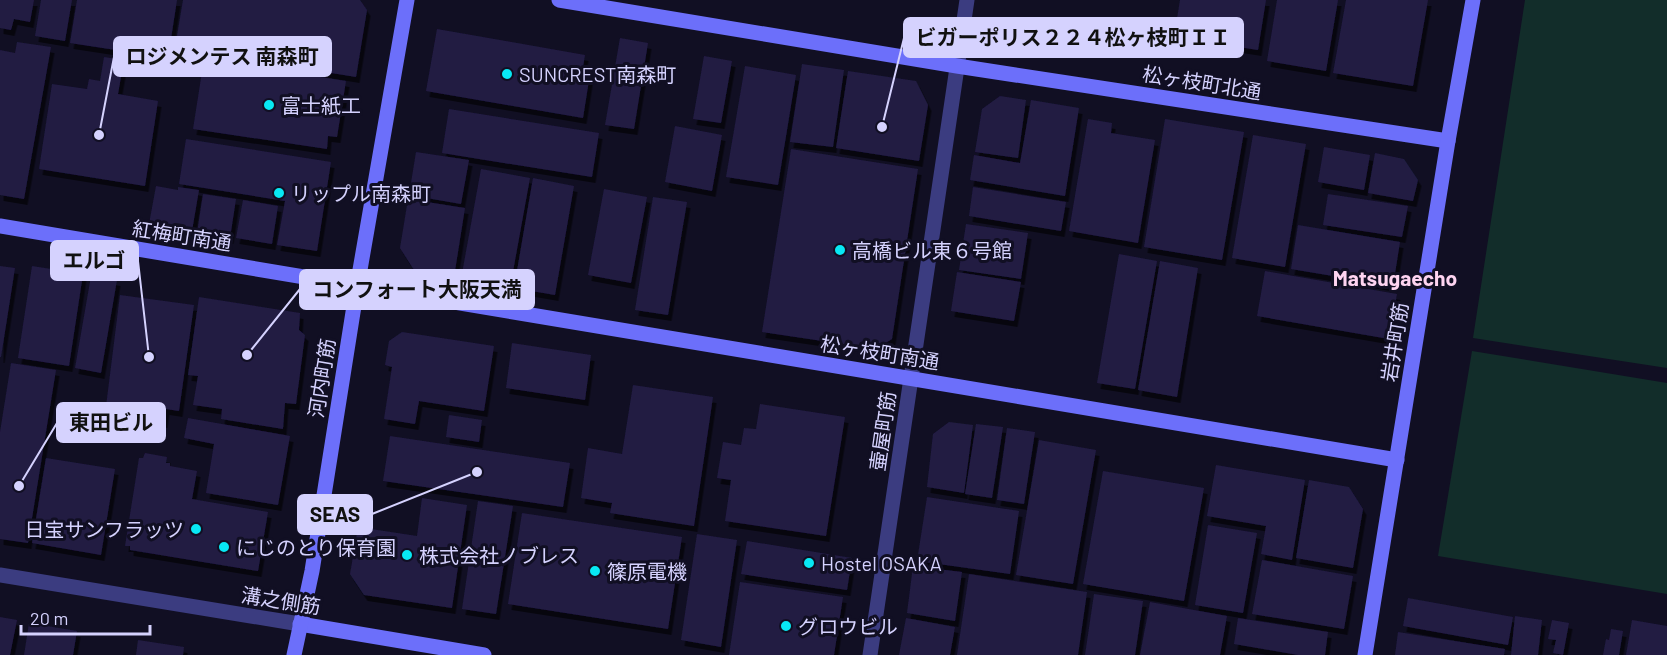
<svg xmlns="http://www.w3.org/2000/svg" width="1667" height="655" font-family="Barlow,'Noto Sans JP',sans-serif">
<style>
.green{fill:#122d2a}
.building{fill:#211b43;filter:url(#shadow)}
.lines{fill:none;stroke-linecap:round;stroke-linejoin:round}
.street{stroke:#3b3c80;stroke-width:15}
.secondary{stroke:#6c6ffa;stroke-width:15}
.poi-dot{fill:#08e8f4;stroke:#110f23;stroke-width:2}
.labels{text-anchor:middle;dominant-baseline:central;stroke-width:6;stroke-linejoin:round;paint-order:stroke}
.poi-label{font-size:20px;fill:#d5d2fe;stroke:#110f23;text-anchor:start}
.street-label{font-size:20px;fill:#d5d2fe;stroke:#110f23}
.neighbourhood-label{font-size:21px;font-weight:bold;fill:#fed4f0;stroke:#110f23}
.leader{fill:none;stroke:#d5d2fe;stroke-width:2}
.callout-dot{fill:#d5d2fe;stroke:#110f23;stroke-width:2}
.callout{fill:#d5d2fe;stroke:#d5d2fe;stroke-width:2}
.callout-label{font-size:21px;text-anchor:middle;font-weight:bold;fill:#111}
</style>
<defs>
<filter id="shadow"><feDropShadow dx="3.5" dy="6" stdDeviation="0" flood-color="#0009"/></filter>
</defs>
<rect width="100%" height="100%" fill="#110f23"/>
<!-- green -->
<g class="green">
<polygon points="1525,0 1667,0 1667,368 1473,338"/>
<polygon points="1472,351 1667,383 1667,594 1438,556"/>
</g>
<!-- building -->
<g class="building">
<polygon points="0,0 34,0 30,22 14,19 11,30 0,28"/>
<polygon points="41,0 72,0 65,41 35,36"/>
<polygon points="77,0 177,0 168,58 70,43"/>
<polygon points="183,0 360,0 367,10 356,77 175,48"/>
<polygon points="1180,0 1266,0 1258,50 1174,37"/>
<polygon points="1277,0 1338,0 1326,71 1267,61"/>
<polygon points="1346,0 1428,0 1413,86 1333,73"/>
<polygon points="437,29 585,55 582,73 590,74 583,118 426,91"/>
<polygon points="620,38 648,43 634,129 605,125"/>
<polygon points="17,42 51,47 24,199 0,195 0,50 15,53"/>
<polygon points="704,56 732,61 721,123 693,119"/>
<polygon points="104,57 124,60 118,94 158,101 145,186 39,169 52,84 87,89 89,79 100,81"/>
<polygon points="204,59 346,81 337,137 328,136 327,149 193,129"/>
<polygon points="802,64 844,70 833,147 790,142"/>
<polygon points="745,66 796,75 778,185 726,177"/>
<polygon points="848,71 916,81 928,105 919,161 836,148"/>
<polygon points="1000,96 1026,100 1018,158 975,152 982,109"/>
<polygon points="1031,100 1079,108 1065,196 970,180 974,155 1020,163"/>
<polygon points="449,109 599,133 592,177 442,153"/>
<polygon points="1088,119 1112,123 1111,133 1155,140 1138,243 1069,231"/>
<polygon points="1165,119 1244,132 1222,260 1144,247"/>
<polygon points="675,126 722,135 712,191 665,182"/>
<polygon points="1253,135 1306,144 1285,267 1232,258"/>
<polygon points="186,139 331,162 317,251 277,245 285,201 179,184"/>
<polygon points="1324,147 1370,155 1364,190 1318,182"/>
<polygon points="791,149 918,169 892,339 876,349 762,332"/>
<polygon points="416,152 469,160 461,204 409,195"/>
<polygon points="1375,153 1404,159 1418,180 1413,201 1368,193"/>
<polygon points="481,169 530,178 510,288 461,279"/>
<polygon points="533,178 574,186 555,295 514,288"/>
<polygon points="156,186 178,190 178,187 199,190 192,231 149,224"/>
<polygon points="973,187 1066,202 1061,231 969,216"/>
<polygon points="604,189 647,197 631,283 588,275"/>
<polygon points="203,194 236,199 230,238 197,233"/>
<polygon points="1328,194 1408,206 1402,237 1323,225"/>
<polygon points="653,197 687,202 668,315 635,310"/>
<polygon points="408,199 465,208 454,277 414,270 400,248"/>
<polygon points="243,200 278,206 272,244 236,238"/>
<polygon points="966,224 1028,233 1021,279 959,270"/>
<polygon points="1298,225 1400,242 1393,286 1291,269"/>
<polygon points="1119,254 1157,261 1135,389 1097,383"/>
<polygon points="1160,261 1198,268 1177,397 1138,390"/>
<polygon points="0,266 15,268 1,357 0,357"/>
<polygon points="32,266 83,274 69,366 18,358"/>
<polygon points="1265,271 1397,294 1389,339 1257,316"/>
<polygon points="957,272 1021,282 1014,321 951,311"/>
<polygon points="91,276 117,280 101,373 75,368"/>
<polygon points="120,295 194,305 179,411 166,409 164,422 105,414"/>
<polygon points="199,297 300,313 299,330 305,335 296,404 285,403 283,429 221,419 222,409 193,405 198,376 188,375"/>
<polygon points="402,332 494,346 484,411 419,401 415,424 384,419 392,367 385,365 389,341"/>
<polygon points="512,343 591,355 585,400 506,388"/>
<polygon points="11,363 56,370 28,543 0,539 0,432"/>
<polygon points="633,385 713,397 694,526 610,513 612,503 581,498 588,448 622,454"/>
<polygon points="760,404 845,417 826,536 725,521 731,480 717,478 723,442 741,445 744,428 756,429"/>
<polygon points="449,415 482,420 479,442 446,437"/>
<polygon points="188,418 290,436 278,505 206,493 214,444 184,438"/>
<polygon points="949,422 973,425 964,493 927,487 933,434"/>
<polygon points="976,424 1003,427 992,498 965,494"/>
<polygon points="1007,428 1035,432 1024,504 997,500"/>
<polygon points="390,436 570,463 563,507 383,481"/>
<polygon points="1039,440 1096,450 1073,584 1016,575"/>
<polygon points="145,453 167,457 166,463 170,463 170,466 197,471 192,499 268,512 258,571 130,550 130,546 125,546 139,458 143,458"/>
<polygon points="46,458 115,469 101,555 32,543"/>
<polygon points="1216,465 1305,480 1292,560 1261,554 1266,526 1207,516"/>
<polygon points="1103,471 1204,488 1184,601 1083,584"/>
<polygon points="1309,480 1349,487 1363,509 1353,568 1296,558"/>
<polygon points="927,497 1019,511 1010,574 917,561"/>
<polygon points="422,498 467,505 452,608 364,595 350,574 358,527 417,536"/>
<polygon points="478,501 513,506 496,614 462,609"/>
<polygon points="522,513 682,537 668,629 508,604"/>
<polygon points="1208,525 1257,533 1243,613 1195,605"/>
<polygon points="697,534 737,540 721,647 681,640"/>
<polygon points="747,541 852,558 847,590 741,574"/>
<polygon points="1262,560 1353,576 1344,629 1252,614"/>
<polygon points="913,566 962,572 955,621 907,613"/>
<polygon points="969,574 1087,592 1078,655 957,655"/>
<polygon points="740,582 843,597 834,655 729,655"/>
<polygon points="1094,594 1143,601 1135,655 1085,655"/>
<polygon points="1408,598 1513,617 1508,645 1403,626"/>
<polygon points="1150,602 1227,616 1220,655 1140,655"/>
<polygon points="1515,616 1542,620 1538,655 1511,655"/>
<polygon points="0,617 17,620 10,655 0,655"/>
<polygon points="906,618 955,627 950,655 899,655"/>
<polygon points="1238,618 1328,632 1325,655 1298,655 1234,644"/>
<polygon points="1552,620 1569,623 1563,655 1553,653 1556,640 1548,639"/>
<polygon points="1632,620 1667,626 1667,655 1626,655"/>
<polygon points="29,623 77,631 73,655 24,655"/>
<polygon points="1611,629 1623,631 1619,655 1603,655 1606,639 1609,640"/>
<polygon points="1398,632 1505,649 1504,655 1395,655"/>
<polygon points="138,640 184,647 183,655 136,655"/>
</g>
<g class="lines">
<!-- street -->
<g class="street">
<polyline points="0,575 300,624"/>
<polyline points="870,655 967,0"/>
</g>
<!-- secondary -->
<g class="secondary">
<polyline points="559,0 957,66 1448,141"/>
<polyline points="0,226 1397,460"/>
<polyline points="300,624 484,655"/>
<polyline points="294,655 312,571 357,287 407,0"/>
<polyline points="1365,655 1448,141 1473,0"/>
</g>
</g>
<!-- markers -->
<g class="poi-dot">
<circle cx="507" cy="74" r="6"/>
<circle cx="269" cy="105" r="6"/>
<circle cx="279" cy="193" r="6"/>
<circle cx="840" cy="250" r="6"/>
<circle cx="196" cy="529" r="6"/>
<circle cx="224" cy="547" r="6"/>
<circle cx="407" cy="555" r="6"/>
<circle cx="809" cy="563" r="6"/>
<circle cx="595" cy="571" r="6"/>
<circle cx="786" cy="626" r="6"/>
</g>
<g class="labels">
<!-- poi labels -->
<g class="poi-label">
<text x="519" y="74">SUNCREST南森町</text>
<text x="281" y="105">富士紙工</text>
<text x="291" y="193">リップル南森町</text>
<text x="852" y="250">高橋ビル東６号館</text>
<text x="184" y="529" text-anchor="end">日宝サンフラッツ</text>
<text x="236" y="547">にじのとり保育園</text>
<text x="419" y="555">株式会社ノブレス</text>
<text x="821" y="563">Hostel OSAKA</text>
<text x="607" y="571">篠原電機</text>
<text x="798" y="626">グロウビル</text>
</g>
<!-- street labels -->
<g class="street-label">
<text transform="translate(1202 82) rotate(9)">松ヶ枝町北通</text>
<text transform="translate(182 235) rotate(9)">紅梅町南通</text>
<text transform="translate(1394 342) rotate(-81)">岩井町筋</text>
<text transform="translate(880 352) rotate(9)">松ヶ枝町南通</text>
<text transform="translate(321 378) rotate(-81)">河内町筋</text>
<text transform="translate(882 431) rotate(-82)">壷屋町筋</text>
<text transform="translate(281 600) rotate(9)">溝之側筋</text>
</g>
<!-- neighbourhood labels -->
<g class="neighbourhood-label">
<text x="1395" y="277">Matsugaecho</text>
</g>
</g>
<!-- callouts -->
<path class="leader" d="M882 127L904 38M99 135L114 57M149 357L138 261M247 355L300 289M19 486L57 423M477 472L372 514"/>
<g class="callout-dot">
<circle cx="882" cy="127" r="6"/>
<circle cx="99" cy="135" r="6"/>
<circle cx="149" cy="357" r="6"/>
<circle cx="247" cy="355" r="6"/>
<circle cx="19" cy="486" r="6"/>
<circle cx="477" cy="472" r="6"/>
</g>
<g class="callout">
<rect x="904" y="18" width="339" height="39" rx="6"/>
<rect x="114" y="37" width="217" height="39" rx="6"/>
<rect x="51" y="241" width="87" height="39" rx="6"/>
<rect x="300" y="270" width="234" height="39" rx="6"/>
<rect x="57" y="403" width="108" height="39" rx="6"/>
<rect x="298" y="495" width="74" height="39" rx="6"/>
</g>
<g class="callout-label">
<text x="1073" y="45">ビガーポリス２２４松ヶ枝町ＩＩ</text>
<text x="222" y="64">ロジメンテス 南森町</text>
<text x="94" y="268">エルゴ</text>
<text x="417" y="297">コンフォート大阪天満</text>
<text x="111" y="430">東田ビル</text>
<text x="335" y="522">SEAS</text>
</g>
<!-- scale -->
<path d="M21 625v9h129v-9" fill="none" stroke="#d5d2fe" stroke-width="3"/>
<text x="30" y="625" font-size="18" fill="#d5d2fe" stroke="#110f23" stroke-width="4.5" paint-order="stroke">20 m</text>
</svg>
